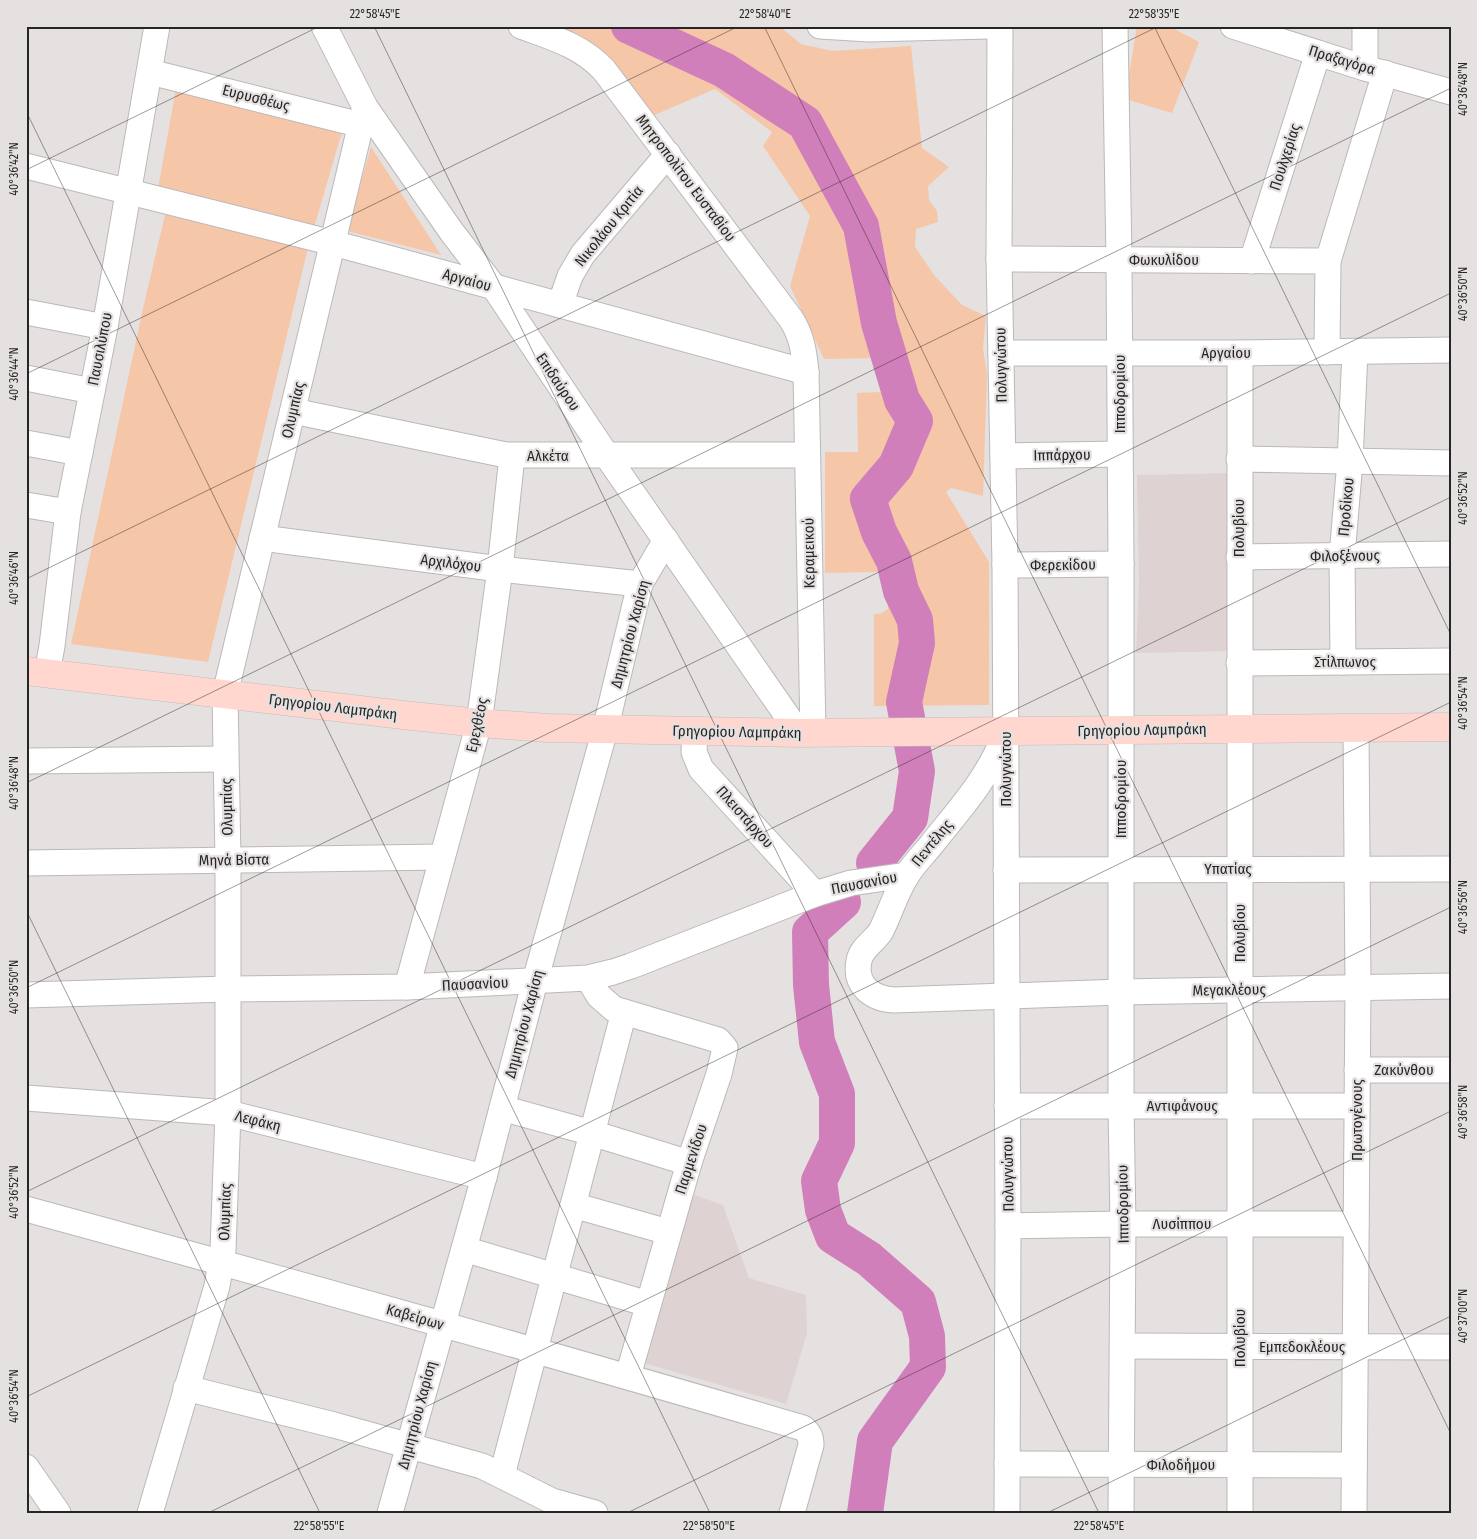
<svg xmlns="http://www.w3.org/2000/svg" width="1477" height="1539" font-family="'Fira Sans Condensed',sans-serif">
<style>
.built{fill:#dfd2d3}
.green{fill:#f6c6a8}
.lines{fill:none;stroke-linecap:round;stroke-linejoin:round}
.river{stroke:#d17fbb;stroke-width:36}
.minor-casing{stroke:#bcb8b8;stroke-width:27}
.major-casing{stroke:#bebebe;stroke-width:29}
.minor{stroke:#fff;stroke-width:25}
.major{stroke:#ffd7ce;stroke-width:28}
.ticks{fill:none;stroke:#272626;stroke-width:1;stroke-opacity:0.45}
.labels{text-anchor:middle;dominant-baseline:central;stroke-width:4.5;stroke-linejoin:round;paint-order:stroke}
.street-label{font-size:15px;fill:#272626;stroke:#e5e1e1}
.neatline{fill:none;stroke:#272626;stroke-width:2}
.ticks-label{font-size:12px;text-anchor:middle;fill:#272626}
</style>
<rect width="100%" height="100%" fill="#e5e1e1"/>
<!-- built -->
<g class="built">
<polygon points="1234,473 1236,651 1136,653 1139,583 1137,475"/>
<polygon points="689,1193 723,1205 749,1278 806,1295 807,1333 786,1404 640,1362"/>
</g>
<!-- green -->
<g class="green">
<polygon points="541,26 779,26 801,44 833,51 911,46 922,148 949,167 928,186 929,200 937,211 938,222 916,229 915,247 934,275 962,305 986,316 983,348 987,375 983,496 951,488 946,492 989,562 989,705 874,706 874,614 882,613 888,609 886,574 877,569 877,572 825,573 825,452 858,452 857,393 881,392 881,358 824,359 790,286 810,216 763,146 772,132 715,89 652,116"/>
<polygon points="1137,26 1174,29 1199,42 1172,113 1125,99"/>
<polygon points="177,83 343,128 307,252 208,662 71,644 144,304 169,198 157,194"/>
<polygon points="371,147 441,255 347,231"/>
</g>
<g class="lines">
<!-- river -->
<g class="river">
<polyline points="629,26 724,70 805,123 861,226 879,323 902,400 915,421 896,466 868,499 879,532 894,561 901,591 915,620 917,643 904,702 917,771 910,818 874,863"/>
<polyline points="843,902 810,932 811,985 817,1042 837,1094 837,1143 819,1181 823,1210 833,1236 869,1259 918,1302 927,1336 928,1367 875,1441 865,1513"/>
</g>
<defs>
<g id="minor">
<polyline points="324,26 365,107 451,231 494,287 607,456 799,733"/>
<path d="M521,26C553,38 580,45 604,70L791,319C802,336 804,352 806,372L813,733"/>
<polyline points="820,26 869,29 990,26"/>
<polyline points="1000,26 999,259 1005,565 1008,1226 1007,1513"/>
<polyline points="1115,26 1119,260 1121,564 1121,1106 1123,1224 1121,1513"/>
<polyline points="1233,26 1365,68 1451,92"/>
<polyline points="1365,26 1365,68"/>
<polyline points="150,72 361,125"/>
<polyline points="26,166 333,243 806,372"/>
<polyline points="999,259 1328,261"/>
<polyline points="1252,261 1318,53"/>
<polyline points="560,305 570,276 583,254 668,154"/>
<polyline points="26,312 105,327"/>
<polyline points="1327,352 1328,261 1385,73"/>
<polyline points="1001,353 1240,353 1451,350"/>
<polyline points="1240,353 1240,1513"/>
<polyline points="26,378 92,391"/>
<polyline points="293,411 506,455 807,455"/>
<polyline points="26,443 80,453"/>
<polyline points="1003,456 1120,454"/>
<polyline points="1239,459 1451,463"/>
<polyline points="26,505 68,512"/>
<polyline points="262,538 500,569 640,584"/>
<polyline points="1239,557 1451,554"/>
<polyline points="1005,565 1121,564"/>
<polyline points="1343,662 1342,556 1350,461 1355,352"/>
<polyline points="1239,663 1451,661"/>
<polyline points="47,673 52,646 68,512 105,327 157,26"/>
<polyline points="695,732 694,752 701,769 815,894"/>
<path d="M1003,739C987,780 958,811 931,845C923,855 913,865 907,875C896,892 890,913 881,931C874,942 861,948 859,961C854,985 872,999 894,1000L1121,992L1451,986"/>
<polyline points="26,761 225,759"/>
<polyline points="26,863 442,857"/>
<polyline points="1006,870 1451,869"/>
<polyline points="588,978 599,996 614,1009 718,1040 725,1048 719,1074 689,1163 628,1376"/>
<polyline points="407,987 479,723 500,569 512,456"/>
<polyline points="26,995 228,989 407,987 588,978 613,972 631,966 815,894 851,883 907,875"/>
<polyline points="1357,1070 1451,1070"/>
<polyline points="26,1098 228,1113 484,1177"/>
<polyline points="1007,1106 1357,1106"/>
<polyline points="502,1108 592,1133 689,1163"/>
<polyline points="573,1205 668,1232"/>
<path d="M26,1209C286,1280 545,1352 803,1428C809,1433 811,1437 811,1445L792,1513"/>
<polyline points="1008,1226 1123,1224 1356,1224"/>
<polyline points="464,1249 648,1304"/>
<polyline points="1123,1346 1451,1347"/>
<polyline points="186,1388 334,1425 482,1466 552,1501 595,1513"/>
<polyline points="1007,1464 1354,1465"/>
<polyline points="26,1467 58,1513"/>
<polyline points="502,1475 624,1012"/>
<polyline points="150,1513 217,1286 223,1250 228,1113 228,860 225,694 365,107"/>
<polyline points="390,1513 484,1177 535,981 605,730 640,584 666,540"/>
<polyline points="1354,1513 1358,987 1356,728"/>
</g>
<polyline id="major" points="26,671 412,716 479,723 548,728 799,733 1451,727"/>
</defs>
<!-- minor casing -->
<use href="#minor" class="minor-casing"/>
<!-- major casing -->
<use href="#major" class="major-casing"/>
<!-- minor -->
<use href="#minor" class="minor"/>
<!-- major -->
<use href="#major" class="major"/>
</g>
<!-- ticks -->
<path class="ticks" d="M374,26L1099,1513M764,26L1451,1434M1154,26L1451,635M26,111L710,1513M26,170L320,26M26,374L739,26M26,579L1159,26M26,783L1451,88M26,910L320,1513M26,988L1451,293M26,1192L1451,497M26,1397L1451,702M208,1513L1451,907M627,1513L1451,1111M1047,1513L1451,1316"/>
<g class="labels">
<!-- street labels -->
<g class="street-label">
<text transform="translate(1342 60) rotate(17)">Πραξαγόρα</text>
<text transform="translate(256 98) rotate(14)">Ευρυσθέως</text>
<text transform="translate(1285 157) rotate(-72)">Πουλχερίας</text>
<text transform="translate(686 178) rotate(53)">Μητροπολίτου Ευσταθίου</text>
<text transform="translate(609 226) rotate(-51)">Νικολάου Κριτία</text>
<text x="1164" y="260">Φωκυλίδου</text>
<text transform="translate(467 280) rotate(15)">Αργαίου</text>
<text transform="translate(100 349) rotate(-79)">Παυσιλύπου</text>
<text x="1226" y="353">Αργαίου</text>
<text transform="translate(1001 365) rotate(-91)">Πολυγνώτου</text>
<text transform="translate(558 382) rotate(56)">Επιδαύρου</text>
<text transform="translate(1120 394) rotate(-90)">Ιπποδρομίου</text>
<text transform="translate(293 410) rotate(-77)">Ολυμπίας</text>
<text transform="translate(1062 455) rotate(-1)">Ιππάρχου</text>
<text x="548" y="456">Αλκέτα</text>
<text transform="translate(1346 507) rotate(-85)">Προδίκου</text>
<text transform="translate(1239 528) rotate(-90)">Πολυβίου</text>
<text transform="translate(809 553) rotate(-91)">Κεραμεικού</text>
<text transform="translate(1345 556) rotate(-1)">Φιλοξένους</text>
<text transform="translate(451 563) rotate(7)">Αρχιλόχου</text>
<text transform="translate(1063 565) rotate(-1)">Φερεκίδου</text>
<text transform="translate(630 634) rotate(-75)">Δημητρίου Χαρίση</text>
<text x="1345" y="662">Στίλπωνος</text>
<text transform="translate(333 707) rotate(7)">Γρηγορίου Λαμπράκη</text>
<text transform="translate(477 725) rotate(-78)">Ερεχθέος</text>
<text transform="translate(1142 730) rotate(-1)">Γρηγορίου Λαμπράκη</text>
<text transform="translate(737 732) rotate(1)">Γρηγορίου Λαμπράκη</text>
<text transform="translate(1006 769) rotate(-90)">Πολυγνώτου</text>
<text transform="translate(1121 799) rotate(-90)">Ιπποδρομίου</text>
<text transform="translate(227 807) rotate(-91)">Ολυμπίας</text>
<text transform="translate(745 817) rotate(48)">Πλειστάρχου</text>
<text transform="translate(932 843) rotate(-51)">Πεντέλης</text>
<text transform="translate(234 860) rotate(-1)">Μηνά Βίστα</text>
<text x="1228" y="869">Υπατίας</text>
<text transform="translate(864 883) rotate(-11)">Παυσανίου</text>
<text transform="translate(1240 933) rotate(-90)">Πολυβίου</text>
<text transform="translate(475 984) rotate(-3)">Παυσανίου</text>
<text transform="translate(1229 990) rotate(-1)">Μεγακλέους</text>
<text transform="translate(524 1024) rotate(-75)">Δημητρίου Χαρίση</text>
<text x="1404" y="1070">Ζακύνθου</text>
<text x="1182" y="1106">Αντιφάνους</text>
<text transform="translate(1357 1120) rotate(-90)">Πρωτογένους</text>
<text transform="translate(258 1121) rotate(14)">Λεφάκη</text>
<text transform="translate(691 1159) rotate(-72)">Παρμενίδου</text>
<text transform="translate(1008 1174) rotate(-91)">Πολυγνώτου</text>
<text transform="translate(1123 1204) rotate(-91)">Ιπποδρομίου</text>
<text transform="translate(225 1212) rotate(-88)">Ολυμπίας</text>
<text x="1182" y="1224">Λυσίππου</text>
<text transform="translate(415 1317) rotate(16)">Καβείρων</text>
<text transform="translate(1240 1338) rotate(-90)">Πολυβίου</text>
<text x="1302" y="1347">Εμπεδοκλέους</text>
<text transform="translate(417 1415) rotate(-75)">Δημητρίου Χαρίση</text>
<text x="1181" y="1465">Φιλοδήμου</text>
</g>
</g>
<!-- border -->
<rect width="1477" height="1539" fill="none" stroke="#e5e1e1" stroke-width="55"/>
<rect x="28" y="28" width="1422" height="1484" class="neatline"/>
<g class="ticks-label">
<text x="375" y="18">22°58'45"E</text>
<text x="765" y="18">22°58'40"E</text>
<text x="1154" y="18">22°58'35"E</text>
<text transform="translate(1463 89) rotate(-90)" y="4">40°36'48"N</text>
<text transform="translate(14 169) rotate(-90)" y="4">40°36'42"N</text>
<text transform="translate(1463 294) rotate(-90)" y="4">40°36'50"N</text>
<text transform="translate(14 374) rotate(-90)" y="4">40°36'44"N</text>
<text transform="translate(1463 498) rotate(-90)" y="4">40°36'52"N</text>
<text transform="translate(14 578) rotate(-90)" y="4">40°36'46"N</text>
<text transform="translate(1463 703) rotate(-90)" y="4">40°36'54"N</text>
<text transform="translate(14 783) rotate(-90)" y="4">40°36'48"N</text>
<text transform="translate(1463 907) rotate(-90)" y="4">40°36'56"N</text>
<text transform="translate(14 987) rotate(-90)" y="4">40°36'50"N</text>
<text transform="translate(1463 1112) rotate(-90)" y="4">40°36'58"N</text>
<text transform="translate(14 1192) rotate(-90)" y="4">40°36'52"N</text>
<text transform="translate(1463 1316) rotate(-90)" y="4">40°37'00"N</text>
<text transform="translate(14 1396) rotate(-90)" y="4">40°36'54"N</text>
<text x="319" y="1530">22°58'55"E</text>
<text x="709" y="1530">22°58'50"E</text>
<text x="1099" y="1530">22°58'45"E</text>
</g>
</svg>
